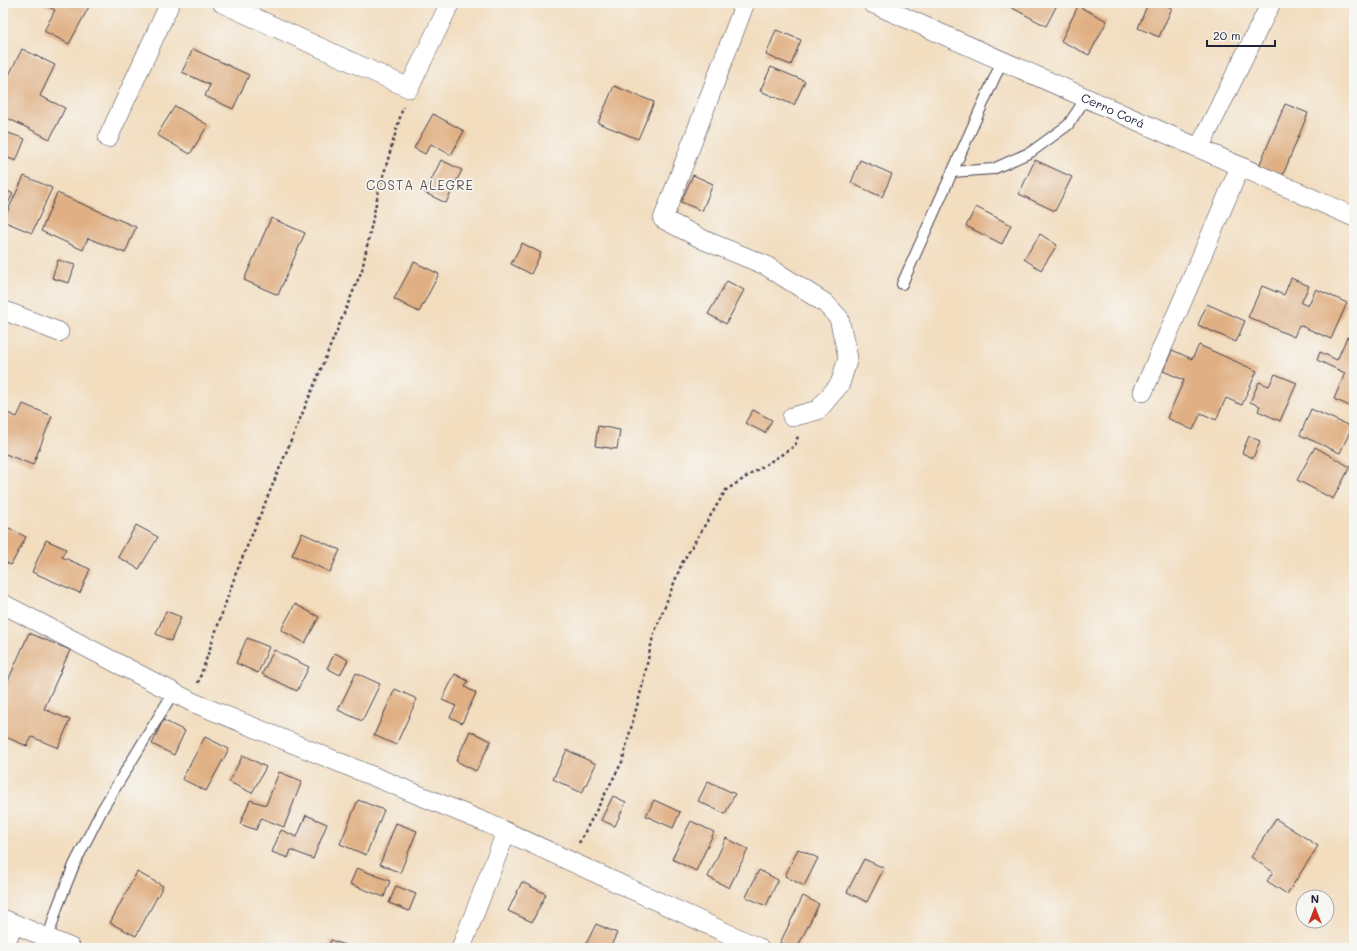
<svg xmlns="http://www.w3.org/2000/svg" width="1357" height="951" font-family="Mali,sans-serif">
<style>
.building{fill:#e0b084}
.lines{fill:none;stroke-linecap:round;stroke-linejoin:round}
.lane-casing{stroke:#413e4f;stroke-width:12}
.street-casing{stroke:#413e4f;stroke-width:20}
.path{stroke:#413e4f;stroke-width:2.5;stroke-dasharray:3 3;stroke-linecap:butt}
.lane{stroke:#fff;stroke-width:10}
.street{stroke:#fff;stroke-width:19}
.labels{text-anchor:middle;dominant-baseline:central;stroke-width:3.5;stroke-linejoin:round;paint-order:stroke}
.street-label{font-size:12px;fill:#22223b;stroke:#f6f6f2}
.neighbourhood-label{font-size:13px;letter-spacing:1px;fill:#645455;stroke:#f6f6f2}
</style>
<rect width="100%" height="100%" fill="#f6f6f2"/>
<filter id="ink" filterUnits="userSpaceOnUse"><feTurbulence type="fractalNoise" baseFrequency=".025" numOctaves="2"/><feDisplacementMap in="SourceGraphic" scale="8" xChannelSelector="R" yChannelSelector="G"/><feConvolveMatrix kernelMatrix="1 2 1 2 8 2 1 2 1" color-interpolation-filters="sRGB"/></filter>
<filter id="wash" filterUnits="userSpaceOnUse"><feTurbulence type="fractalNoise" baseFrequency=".012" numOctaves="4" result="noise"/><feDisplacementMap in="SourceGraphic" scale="16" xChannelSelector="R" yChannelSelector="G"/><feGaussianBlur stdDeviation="0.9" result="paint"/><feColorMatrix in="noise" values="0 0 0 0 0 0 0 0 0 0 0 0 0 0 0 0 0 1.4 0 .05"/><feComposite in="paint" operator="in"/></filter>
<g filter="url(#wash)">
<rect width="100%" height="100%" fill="#f2ddbf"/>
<g id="blocks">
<!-- building -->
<g class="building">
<polygon points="41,3 91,3 69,44 44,31 55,10"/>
<polygon points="1003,3 1058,3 1046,26"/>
<polygon points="1148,3 1161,3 1172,8 1159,37 1138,28"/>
<polygon points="1078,6 1107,21 1089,55 1061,41"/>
<polygon points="776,30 801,40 791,65 766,55"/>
<polygon points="22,49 55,65 40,96 65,108 50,139 3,116 3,87"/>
<polygon points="193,49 249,75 233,109 205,96 210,85 182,72"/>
<polygon points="771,67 805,81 794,105 760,91"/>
<polygon points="614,86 654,102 638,139 598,123"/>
<polygon points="1285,104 1308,113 1283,175 1259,166"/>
<polygon points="175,106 208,125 190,154 157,135"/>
<polygon points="433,114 464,131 451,155 431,144 425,154 414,148"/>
<polygon points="3,131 25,139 16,161 3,156"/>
<polygon points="441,160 462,170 446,203 425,193"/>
<polygon points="860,160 892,174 882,197 851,183"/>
<polygon points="1035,160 1072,177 1055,211 1019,194"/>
<polygon points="693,175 713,184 702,211 681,202"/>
<polygon points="24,176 52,188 32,233 3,221"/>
<polygon points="3,188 13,194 3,213"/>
<polygon points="57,193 136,227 125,253 88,238 83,250 41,231"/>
<polygon points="976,207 1011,225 1002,244 966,226"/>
<polygon points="271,218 305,233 278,295 244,280"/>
<polygon points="1040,234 1057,245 1041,270 1024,259"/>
<polygon points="522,243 541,253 531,274 511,264"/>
<polygon points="58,260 75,265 69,283 52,278"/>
<polygon points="414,262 439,274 419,312 394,299"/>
<polygon points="1291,278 1309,286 1301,303 1308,306 1316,289 1347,303 1331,339 1299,325 1294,337 1248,317 1262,286 1284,295"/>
<polygon points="727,281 744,290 726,324 708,314"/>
<polygon points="1207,304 1245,321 1236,342 1198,325"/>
<polygon points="1347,337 1354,340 1354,408 1334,399 1345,373 1317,360 1320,352 1337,360"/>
<polygon points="1199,345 1257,371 1242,405 1226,398 1216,420 1201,413 1193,430 1167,418 1184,380 1163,371 1172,350 1192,359"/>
<polygon points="1275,374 1297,383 1280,421 1258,411 1260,406 1250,402 1259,382 1269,386"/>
<polygon points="23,404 52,416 33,465 3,453 3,411 17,417"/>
<polygon points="1311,409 1352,427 1340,453 1300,435"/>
<polygon points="753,410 772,420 765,433 745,423"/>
<polygon points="598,426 620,430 617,449 595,446"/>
<polygon points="1249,436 1260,441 1253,458 1242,453"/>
<polygon points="1315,447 1350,467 1333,499 1297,480"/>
<polygon points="136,525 158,537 139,569 118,557"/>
<polygon points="7,527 26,537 11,565 3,561 3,534"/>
<polygon points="302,533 340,550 330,572 292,555"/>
<polygon points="46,540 66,549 62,557 90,569 80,593 32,572"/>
<polygon points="295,604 319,617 305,643 281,630"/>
<polygon points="166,611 181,617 171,641 156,634"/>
<polygon points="29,633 70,650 44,709 70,720 58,748 32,737 27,746 3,736 3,692"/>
<polygon points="247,638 269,647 258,673 236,663"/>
<polygon points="274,650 309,667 297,691 262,674"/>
<polygon points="335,653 348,660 340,675 327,668"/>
<polygon points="356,673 380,684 362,721 338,710"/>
<polygon points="455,674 468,681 465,687 476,693 462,723 450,717 456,706 442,700"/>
<polygon points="395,689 417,699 396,745 374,735"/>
<polygon points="163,720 185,731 174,755 152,744"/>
<polygon points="470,731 491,741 476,771 456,761"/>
<polygon points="205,737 229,749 206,791 182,779"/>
<polygon points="567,750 596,764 582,793 553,779"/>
<polygon points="243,755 266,767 252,793 229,782"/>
<polygon points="279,772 302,781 284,827 261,818 256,830 240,824 250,800 266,805"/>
<polygon points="708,781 735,794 725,814 698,801"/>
<polygon points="613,796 626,802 615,826 601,820"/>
<polygon points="358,800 384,810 366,855 340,844"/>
<polygon points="654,800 680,812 673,828 646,816"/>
<polygon points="306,815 327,824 313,859 291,850 288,858 272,852 281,830 297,837"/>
<polygon points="1276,819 1318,846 1287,894 1267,881 1273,872 1251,857"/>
<polygon points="691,821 714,832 696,871 672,859"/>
<polygon points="396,823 417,831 400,873 380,864"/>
<polygon points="726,838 748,849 729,888 708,877"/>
<polygon points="798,849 818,858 804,886 785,876"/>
<polygon points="864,859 884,868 867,902 847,892"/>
<polygon points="357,868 390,881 384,897 350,884"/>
<polygon points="759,870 778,880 766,906 746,897"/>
<polygon points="137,872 163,886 136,936 110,923"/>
<polygon points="522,882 546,894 532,922 508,911"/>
<polygon points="396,886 416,894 409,911 389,903"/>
<polygon points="803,896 819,904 797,948 790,948 780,943"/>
<polygon points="596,924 617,933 610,948 584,948"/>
<polygon points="331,940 352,948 328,948"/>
<polygon points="633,944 642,948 631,948"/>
</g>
</g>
</g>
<g filter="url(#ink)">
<use href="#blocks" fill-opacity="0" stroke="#413e4f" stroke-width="1"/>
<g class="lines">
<defs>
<g id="lane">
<polyline points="952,172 993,169 1031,152 1068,125 1086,98"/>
<polyline points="902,284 1002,61"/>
<polyline points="48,938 57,908 74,865 103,808 173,693"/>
</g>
<g id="street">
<polyline points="222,3 409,88 450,3"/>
<polyline points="745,3 663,219 704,240 765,265 825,303 839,318 848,358 840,384 818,410 792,417"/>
<path id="s1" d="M872,3L1354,217"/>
<polyline points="108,138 170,3"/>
<polyline points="1199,148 1271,3"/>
<polyline points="3,310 59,332"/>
<polyline points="1143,392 1240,167"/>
<polyline points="3,604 192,702 487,823 759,948"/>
<polyline points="3,919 71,948"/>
<polyline points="4,948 13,924"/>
<polyline points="461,948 506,832"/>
</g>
</defs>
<!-- lane casing -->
<use href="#lane" class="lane-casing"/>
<!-- street casing -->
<use href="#street" class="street-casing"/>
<!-- path -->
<g class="path">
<polyline points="198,683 236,573 362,270 378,194 403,107"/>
<polyline points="579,843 622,762 642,687 653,636 682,563 726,490 795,446 798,436"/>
</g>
<!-- lane -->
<use href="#lane" class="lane"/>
<!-- street -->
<use href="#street" class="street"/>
</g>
</g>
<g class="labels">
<!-- street labels -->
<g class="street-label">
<text stroke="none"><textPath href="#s1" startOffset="264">Cerro Corá</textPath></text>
</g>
<!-- neighbourhood labels -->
<g class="neighbourhood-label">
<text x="420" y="184">COSTA ALEGRE</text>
</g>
</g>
<!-- margin -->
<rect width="1357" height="951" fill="none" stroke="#f6f6f2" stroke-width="16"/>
<!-- north arrow -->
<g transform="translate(1315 909)"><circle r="19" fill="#f6f6f2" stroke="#a1a1a9"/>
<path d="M0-3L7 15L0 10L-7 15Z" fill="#c8321e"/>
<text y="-6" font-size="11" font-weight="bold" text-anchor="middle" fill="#22223b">N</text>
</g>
<!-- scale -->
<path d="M1207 40v6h68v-6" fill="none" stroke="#22223b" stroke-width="2"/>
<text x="1213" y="40" font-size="12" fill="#22223b" stroke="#f6f6f2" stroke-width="3" paint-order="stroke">20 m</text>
</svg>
